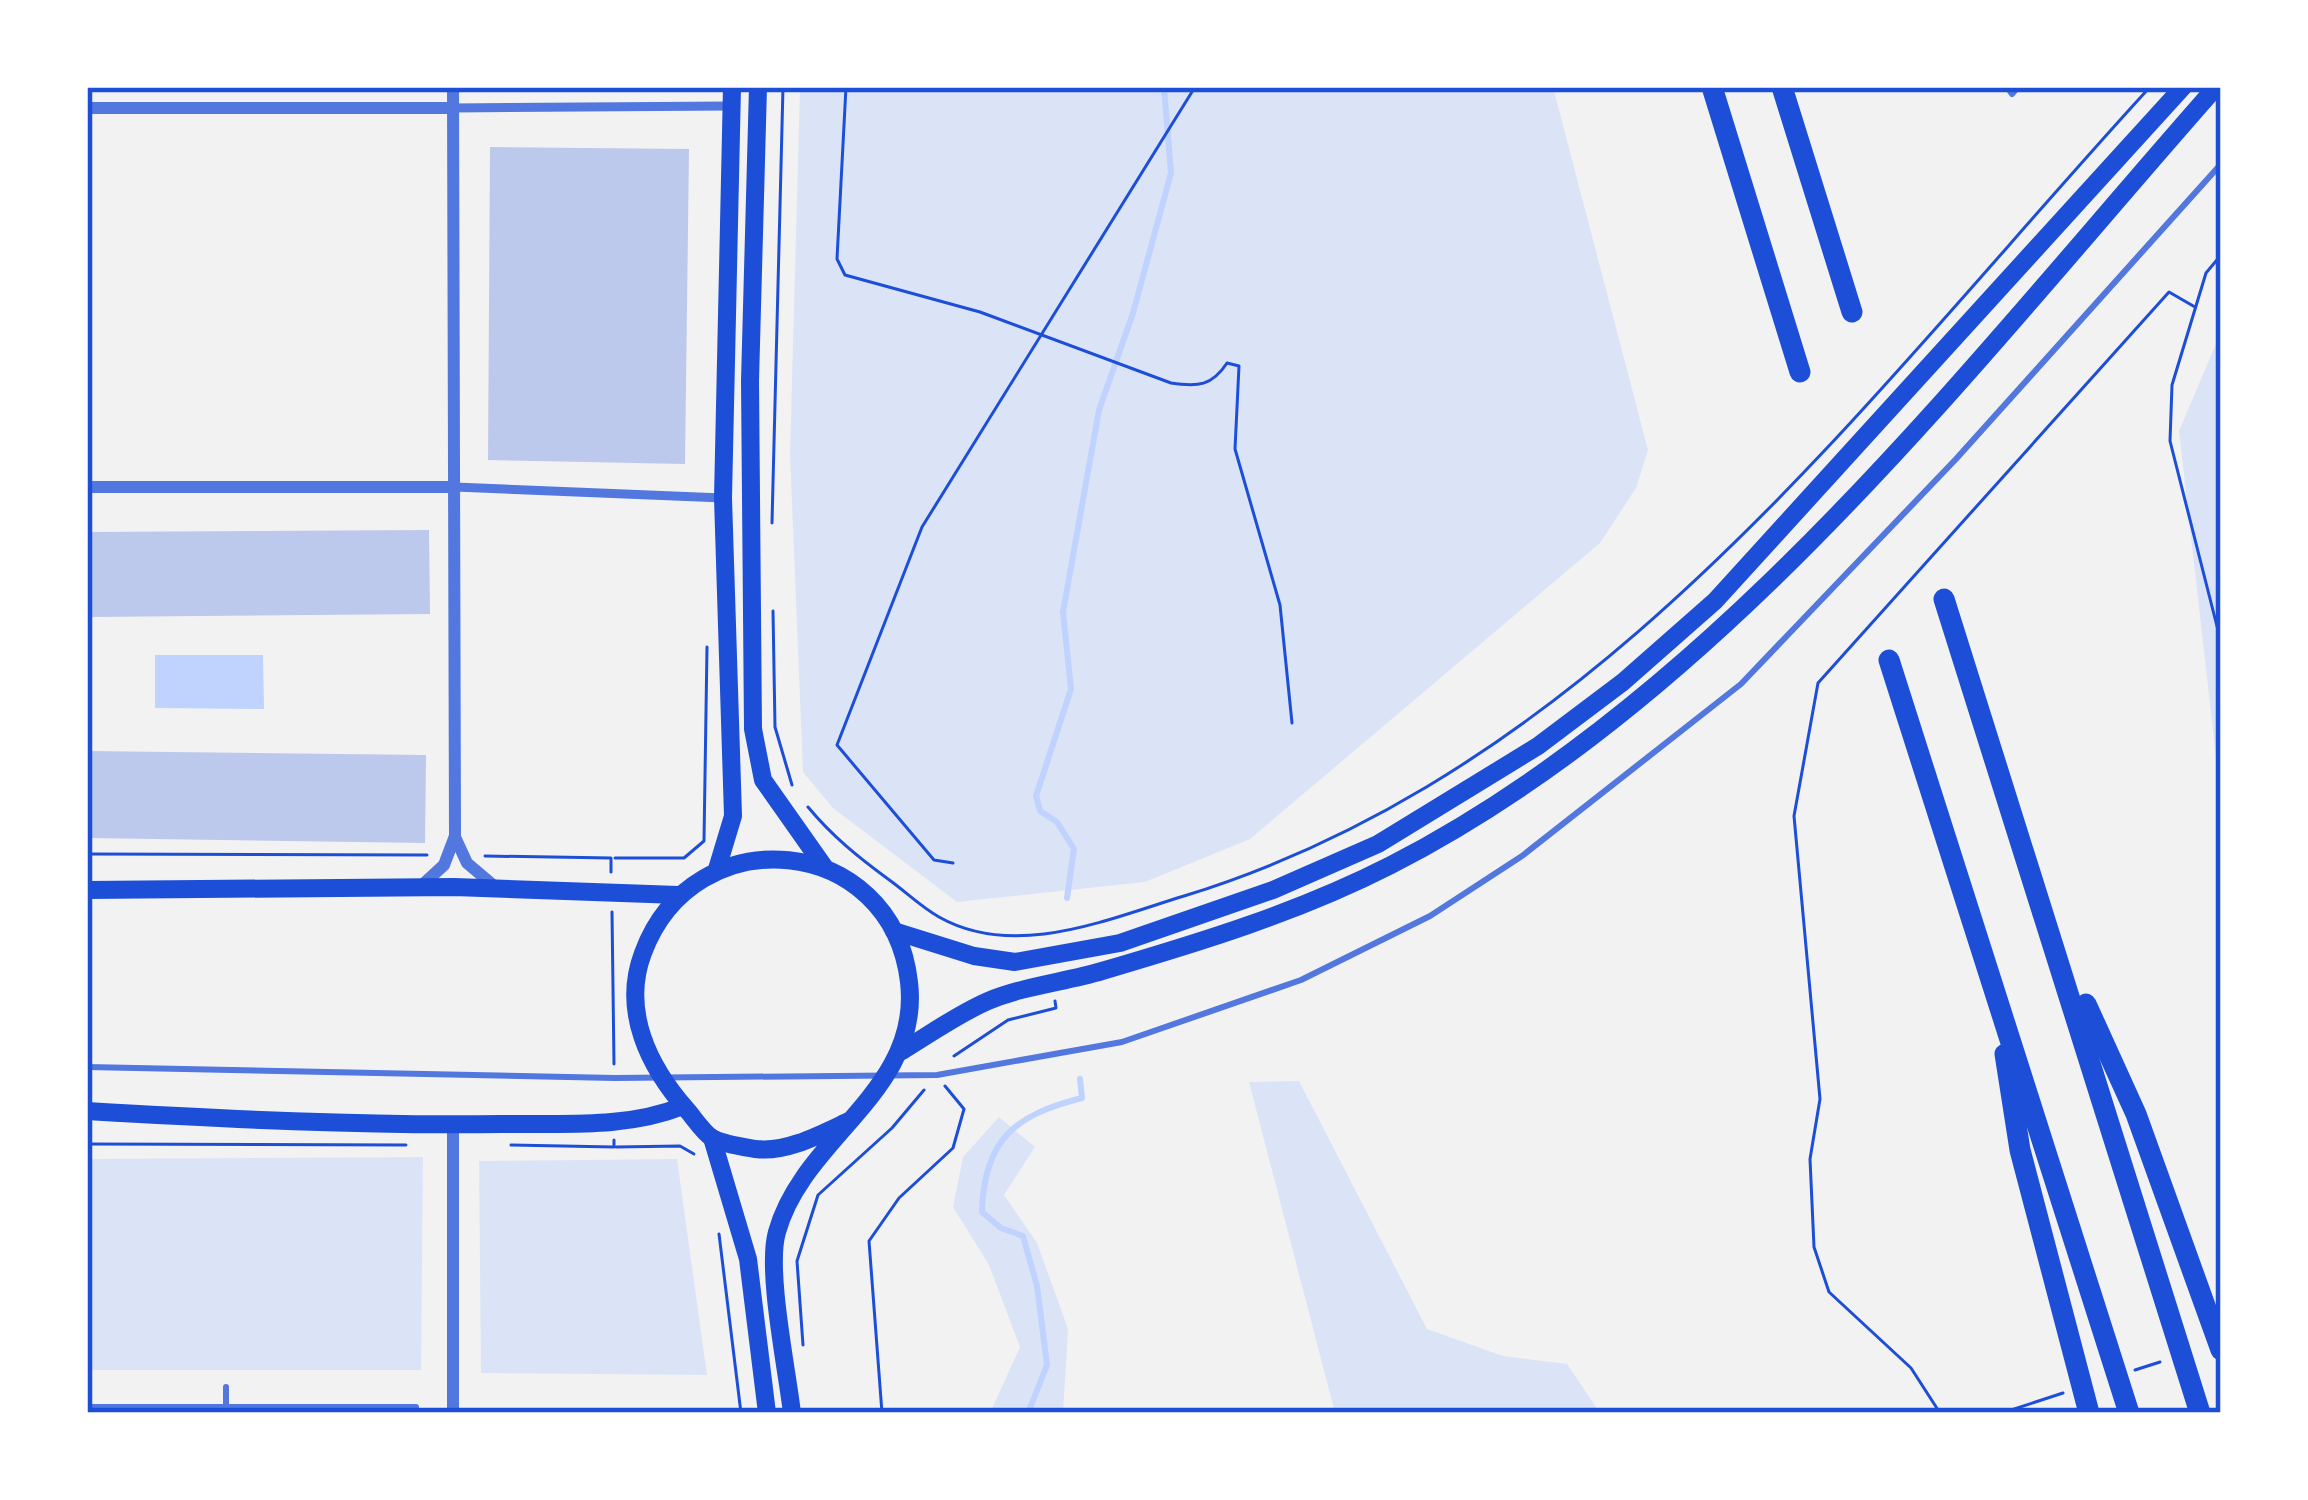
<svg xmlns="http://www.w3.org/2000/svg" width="2308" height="1500" font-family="'Work Sans',sans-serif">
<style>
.green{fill:#dbe4f7}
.water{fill:#bfd3fe}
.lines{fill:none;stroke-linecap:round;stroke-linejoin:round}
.stream{stroke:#bfd3fe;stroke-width:6}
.building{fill:#bdc9ec}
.path{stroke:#1d4ed8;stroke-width:3}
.service{stroke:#5277de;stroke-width:6}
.pedestrian{stroke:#5277de;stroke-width:9}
.minor{stroke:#5277de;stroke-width:12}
.secondary{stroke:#1d4ed8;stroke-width:18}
.motorway{stroke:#1d4ed8;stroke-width:21}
.neatline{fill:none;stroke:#1d4ed8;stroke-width:4.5}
</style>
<rect width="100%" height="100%" fill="#f2f2f2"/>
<!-- green -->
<g class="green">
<polygon points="800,87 1553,87 1648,450 1636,488 1600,543 1250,839 1145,882 957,902 833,808 803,772 790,454"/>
<polygon points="2221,332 2221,801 2179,431"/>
<polygon points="1299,1081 1427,1329 1503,1356 1567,1364 1600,1413 1335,1413 1249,1082"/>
<polygon points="999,1117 1035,1147 1004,1195 1037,1243 1068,1329 1063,1413 990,1413 1020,1347 989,1265 953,1207 963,1157"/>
<polygon points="423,1157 421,1370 87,1370 87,1159"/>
<polygon points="677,1159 707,1375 481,1373 479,1161"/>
</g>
<!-- water -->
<polygon class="water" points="155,655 263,655 264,709 155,708"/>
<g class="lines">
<!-- stream -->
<g class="stream">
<polyline points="1067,898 1074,849 1057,822 1040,811 1036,796 1071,689 1063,612 1099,410 1133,313 1171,173 1164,87"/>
<path d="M1028,1413L1047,1365L1037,1286L1023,1236L1001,1228L982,1212C984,1140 1014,1115 1082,1098L1080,1079"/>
</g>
</g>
<!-- building -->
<g class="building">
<polygon points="490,147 689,149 685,464 488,460"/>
<polygon points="429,530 430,614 91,617 90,532"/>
<polygon points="87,751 426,755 425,843 87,838"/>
</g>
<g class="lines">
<!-- path -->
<g class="path">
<path d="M846,87L837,259L845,275L980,312L1171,383C1198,387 1212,386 1227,363L1239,366L1235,449L1280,605L1292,723"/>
<polyline points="2221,255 2206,273 2172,385 2170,441 2221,642"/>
<polyline points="772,523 783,87"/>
<polyline points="773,611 775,727 792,785"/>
<path d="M808,807C832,836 858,857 888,879C905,891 921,907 939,917C1015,960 1108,919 1184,896C1603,767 1867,395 2150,87"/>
<polyline points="87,854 427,855"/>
<polyline points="485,856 611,858 611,872"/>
<polyline points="615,858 684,858 704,841 707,647"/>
<polyline points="953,863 934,860 837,745 922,527 1195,87"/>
<polyline points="612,912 614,1064"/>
<polyline points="954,1056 1008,1020 1056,1008 1055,1001"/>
<polyline points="87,1144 406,1145"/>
<polyline points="511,1145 614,1147 614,1140"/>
<polyline points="616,1147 680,1146 694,1154"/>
<polyline points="719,1234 741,1413"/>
<polyline points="803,1345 797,1261 818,1195 892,1128 924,1090"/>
<polyline points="2135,1370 2160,1362"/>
<polyline points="882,1413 869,1241 899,1198 953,1148 964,1109 945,1086"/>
<polyline points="1940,1413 1911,1368 1829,1292 1814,1247 1810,1159 1820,1099 1794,816 1818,683 2169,292 2195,307"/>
<polyline points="2002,1413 2063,1393"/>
</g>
<!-- service -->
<g class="service">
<polyline points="2007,87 2012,94 2018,87"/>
<polyline points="87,1067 615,1078 937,1075 1122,1042 1301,980 1430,916 1522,856 1741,684 1956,459 2221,164"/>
<polyline points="87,1407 226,1407 226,1387"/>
<polyline points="226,1413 226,1407 416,1407 416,1413"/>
<polyline points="497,1413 710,1413"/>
</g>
<!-- pedestrian -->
<g class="pedestrian">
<polyline points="453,108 730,106"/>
<polyline points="455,487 723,498"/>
</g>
<!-- minor -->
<g class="minor">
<polyline points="87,108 453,108"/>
<polyline points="87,487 455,487"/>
<polyline points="455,837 467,863 493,885"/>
<polyline points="419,888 444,865 455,836 453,87"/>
<polyline points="453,1413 453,1125"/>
</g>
<!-- secondary -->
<g class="secondary">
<polyline points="758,87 750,381 753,729 763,780 825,868"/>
<polyline points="717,869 733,816 723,498 732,87"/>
<polyline points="87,890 454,887 678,895"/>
<polyline points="894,931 974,956 1015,962 1120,943 1273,890 1378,844 1538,746 1623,682 1715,601 2183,87"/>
<path d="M902,1051C930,1034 958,1014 988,1001C1024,986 1065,982 1102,971C1201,942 1299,912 1391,865C1722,695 1973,362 2216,87"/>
<path d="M87,1111C225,1119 363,1126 501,1124C563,1123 626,1129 683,1106"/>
<polyline points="712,1138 748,1259 767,1413"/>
<path d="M792,1413C787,1369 766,1270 777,1232C803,1137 922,1091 909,982C892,834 694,815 643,953C621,1011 649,1067 687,1110C694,1118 703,1132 712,1138C722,1144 744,1147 756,1149C787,1153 823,1133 851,1120"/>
</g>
<!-- motorway -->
<g class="motorway">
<polyline points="1712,87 1800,372"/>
<polyline points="1782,87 1852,312"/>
<polyline points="1944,599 2200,1413"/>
<polyline points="1889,660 2129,1413"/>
<polyline points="2086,1004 2136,1114 2221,1350"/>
<polyline points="2005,1054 2020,1150 2089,1413"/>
</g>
</g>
<!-- border -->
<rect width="2308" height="1500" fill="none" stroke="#ffffff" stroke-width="180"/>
<rect x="90" y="90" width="2128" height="1320" class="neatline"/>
</svg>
